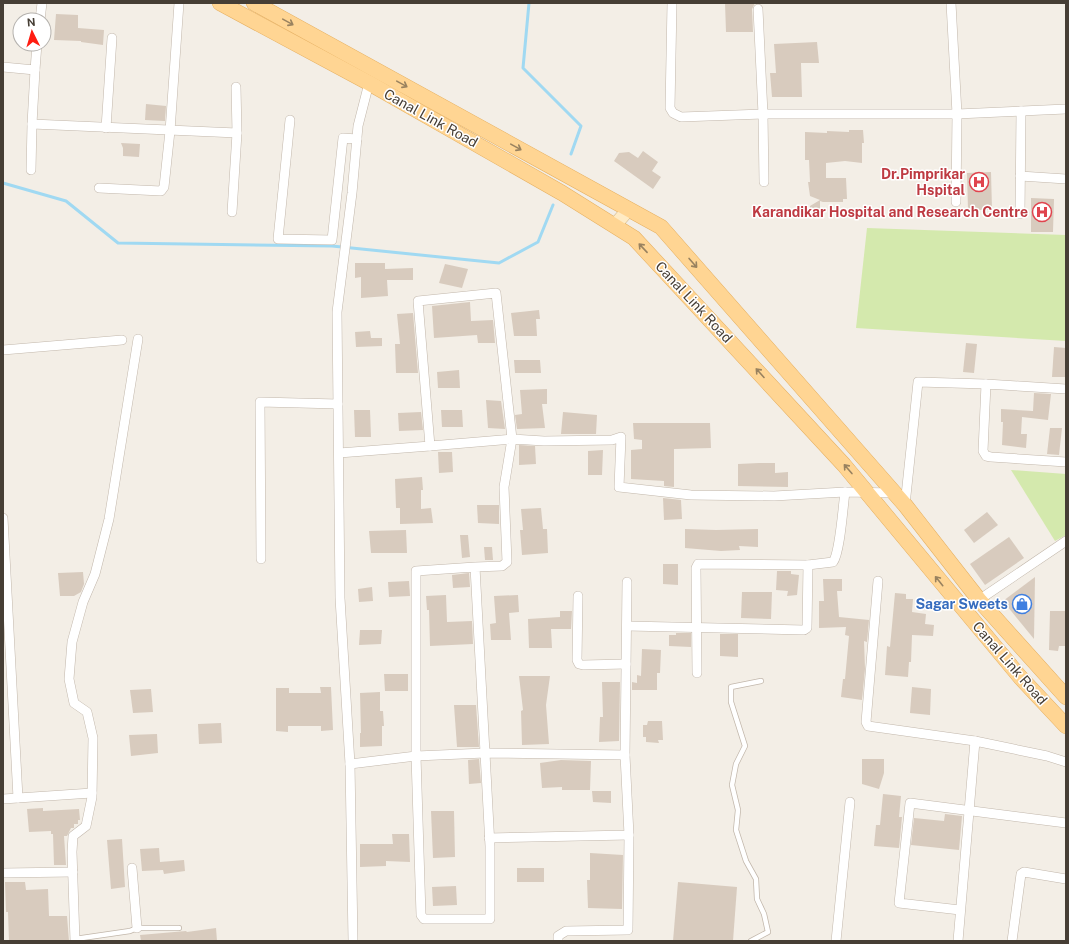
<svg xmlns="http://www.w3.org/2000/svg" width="1069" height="944" font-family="'Public Sans',sans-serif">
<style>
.green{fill:#d4e9ad}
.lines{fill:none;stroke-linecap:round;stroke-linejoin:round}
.stream{stroke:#a0d9f2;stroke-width:3}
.building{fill:#d8cbbe}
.service-casing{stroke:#c2b7ab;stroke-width:6}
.minor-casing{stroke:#c2b7ab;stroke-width:10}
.secondary-casing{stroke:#d5bd94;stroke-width:14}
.primary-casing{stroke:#e6b061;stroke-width:16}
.service{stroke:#fff;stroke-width:4.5}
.minor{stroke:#fff;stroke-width:9}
.secondary{stroke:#ffebc4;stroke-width:13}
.primary{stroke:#ffd593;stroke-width:15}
.oneway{stroke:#99825f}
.labels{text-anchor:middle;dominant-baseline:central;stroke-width:3;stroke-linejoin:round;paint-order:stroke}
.street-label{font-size:14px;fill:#463e35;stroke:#fff}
.health-label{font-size:14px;font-weight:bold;fill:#be3a42;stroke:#fff;text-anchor:end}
.shop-label{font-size:14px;font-weight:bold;fill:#366cbe;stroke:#fff;text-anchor:end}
</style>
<rect width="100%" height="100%" fill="#f3eee6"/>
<!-- green -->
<g class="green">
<polygon points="867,228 1066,235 1066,341 856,328"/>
<polygon points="1011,470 1066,474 1066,535 1055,541"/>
</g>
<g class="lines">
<!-- stream -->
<g class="stream">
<polyline points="529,3 523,68 581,126 571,154"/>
<polyline points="3,183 66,201 118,243 332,246 499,263 538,242 553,205"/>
</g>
</g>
<!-- building -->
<g class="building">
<polygon points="725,3 755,3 752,9 753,32 726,32"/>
<polygon points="56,14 78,15 78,28 104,30 103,45 81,42 81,41 54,40"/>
<polygon points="817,42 819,63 801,63 802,97 772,97 770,73 776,73 774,44"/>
<polygon points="146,104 166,106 165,121 145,120"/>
<polygon points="849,130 863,130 864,143 862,143 862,163 845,161 826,163 826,178 846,178 847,199 843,199 843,202 823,202 820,201 820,212 810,212 810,206 820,200 810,196 808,182 810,182 809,160 805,160 805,132 827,133 827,131 849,132"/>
<polygon points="121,143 140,144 139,157 123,156 123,148"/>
<polygon points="643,151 658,162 652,171 661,177 653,189 614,161 619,153 629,152 638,158"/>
<polygon points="991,172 992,210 968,210 967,173"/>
<polygon points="1031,198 1054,199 1053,232 1031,232"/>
<polygon points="355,263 385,263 385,269 413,268 413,280 387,280 388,296 361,298 361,277 355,278"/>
<polygon points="445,264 468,269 462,288 439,283"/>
<polygon points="470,302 471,321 493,320 495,343 478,343 477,335 434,338 432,306"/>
<polygon points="539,310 540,319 536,319 537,336 514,336 511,313"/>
<polygon points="413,313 418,373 396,373 395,344 400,344 397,314"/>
<polygon points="370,331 371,338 382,338 382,346 356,347 355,332"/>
<polygon points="966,343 977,344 974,373 963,372"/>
<polygon points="1054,347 1066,348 1065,377 1052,377"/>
<polygon points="514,360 540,360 541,373 515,373"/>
<polygon points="459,370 460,388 438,388 437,372"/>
<polygon points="547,389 547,404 542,404 545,428 517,429 515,415 522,414 520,390"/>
<polygon points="1034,393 1051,394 1048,420 1022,417 1021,434 1027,434 1026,448 1002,445 1003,422 1001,422 1001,409 1033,411"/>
<polygon points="486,400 501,401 505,429 488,428"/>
<polygon points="354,410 370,410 371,437 355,437"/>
<polygon points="441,410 462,410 463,427 442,427"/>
<polygon points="421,412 423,430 399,431 398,413"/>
<polygon points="563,412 597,415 596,434 561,434"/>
<polygon points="633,423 710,423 711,448 674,449 674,487 664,486 664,481 631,479 631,450 642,449 642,440 634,439"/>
<polygon points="1050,428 1062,428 1059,455 1047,454"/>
<polygon points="519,445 535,446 536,464 519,465"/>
<polygon points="603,450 602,475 588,475 588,451"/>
<polygon points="438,452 452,452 453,472 439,473"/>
<polygon points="759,463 775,463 775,473 788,472 788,487 738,486 738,464"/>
<polygon points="422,477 423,490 421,490 421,509 431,508 433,523 400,524 400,508 396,508 395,479"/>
<polygon points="663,498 681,500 682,519 664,520"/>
<polygon points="477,505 499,505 499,524 478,523"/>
<polygon points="541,508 543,529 547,529 548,553 522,555 520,530 523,530 521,509"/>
<polygon points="987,512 998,525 974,543 964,530"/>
<polygon points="685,529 716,530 758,529 758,547 739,546 740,550 721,551 685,548"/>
<polygon points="406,530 407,553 371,553 369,531"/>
<polygon points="460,535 468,535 470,557 462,558"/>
<polygon points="1009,537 1024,558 985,585 970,564"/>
<polygon points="484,547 492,547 493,560 485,560"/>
<polygon points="663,564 678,564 678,585 663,584"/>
<polygon points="777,571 791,571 791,574 799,575 797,595 787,596 788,591 776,590"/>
<polygon points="83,572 84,584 81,592 74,596 60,596 58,573"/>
<polygon points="469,573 470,587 453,588 452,575"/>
<polygon points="1035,577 1034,639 1003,601"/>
<polygon points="823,579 842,579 842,591 837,591 839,617 869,620 867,642 864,641 865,669 862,700 841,697 843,679 845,679 849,636 845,635 846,627 819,628 819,601 824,601"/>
<polygon points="409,581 410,596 389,597 388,582"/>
<polygon points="372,587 373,601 359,602 358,589"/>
<polygon points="742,592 772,592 771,619 741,618"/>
<polygon points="895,593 906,594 906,599 913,599 912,612 926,614 925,624 934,625 933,636 912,635 911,662 909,662 908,677 885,675 887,646 890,647"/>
<polygon points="446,595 447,622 472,621 473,644 430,646 429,610 427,610 426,596"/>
<polygon points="518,595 519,612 509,613 511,640 491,640 490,624 496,623 494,596"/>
<polygon points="560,611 572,611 571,629 551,629 552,648 529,648 528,619 560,617"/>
<polygon points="1050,611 1066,611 1066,646 1059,646 1058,651 1049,650"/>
<polygon points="360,630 382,630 381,644 359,645"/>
<polygon points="676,633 691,633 691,647 669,646 669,635 676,635"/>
<polygon points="720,634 738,634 738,657 720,656"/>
<polygon points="642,649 661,650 660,673 657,673 657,690 632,690 632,682 637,683 637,675 641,676"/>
<polygon points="384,674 408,674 408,691 385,691"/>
<polygon points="519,676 550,676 546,705 549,744 522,745 521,711 523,710"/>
<polygon points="602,682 620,682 619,741 599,742 600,717 603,717"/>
<polygon points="320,687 331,687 333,730 321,731 321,726 288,726 288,732 276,731 276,688 289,688 289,693 321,693"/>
<polygon points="912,687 931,689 930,715 910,713"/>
<polygon points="151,689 153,712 133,713 130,690"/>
<polygon points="380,692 380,711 383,711 384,726 382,726 382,746 360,747 360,733 361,733 360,693"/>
<polygon points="454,705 476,705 479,747 457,747"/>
<polygon points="648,721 662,721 663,740 658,740 659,743 646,742 646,737 643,737 643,725 647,725"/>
<polygon points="221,723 222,743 199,744 198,724"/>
<polygon points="157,734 158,753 131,756 129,735"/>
<polygon points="479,759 481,783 469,784 468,760"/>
<polygon points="862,759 884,759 884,773 879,789 862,784"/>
<polygon points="561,760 591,761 590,790 562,790 562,787 542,788 540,763"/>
<polygon points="592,791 611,791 611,803 593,802"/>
<polygon points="883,794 901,796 899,817 902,817 899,848 874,846 876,825 880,825"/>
<polygon points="43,808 43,811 79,809 80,820 78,820 78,824 74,824 74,828 71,828 67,836 64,836 66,865 54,865 53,834 51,834 51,831 29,832 27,809"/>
<polygon points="431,811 454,811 455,857 433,858"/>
<polygon points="945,814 962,816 959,850 911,845 914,818 944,821"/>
<polygon points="392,834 409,834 410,862 386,861 386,866 360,867 360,844 393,844"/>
<polygon points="122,839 125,887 111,889 107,840"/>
<polygon points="159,848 160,862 184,860 185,871 164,874 163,870 142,871 140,849"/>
<polygon points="590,853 623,855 622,909 588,908 587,880 590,880"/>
<rect x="517" y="868" width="27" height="14"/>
<polygon points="5,882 25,882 26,890 48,889 49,916 67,916 69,941 9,941 8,912 6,912"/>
<polygon points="678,882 737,887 733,941 673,941"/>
<polygon points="456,886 457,905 433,906 432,887"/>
<polygon points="216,928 217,941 141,941 140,935 186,931 187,932"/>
</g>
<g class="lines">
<defs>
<g id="service">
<polyline points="75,939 130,931 137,928 179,928"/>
<polyline points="751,941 768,932 764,914 757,899 756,879 746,861 736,830 738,810 732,785 736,764 745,746 731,702 731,687 761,681"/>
</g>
<g id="minor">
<polyline points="672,3 670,108 673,113 681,117 763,114 957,114 1066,109"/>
<polyline points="951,3 957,114 956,202"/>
<polyline points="758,9 763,114 764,182"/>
<polyline points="40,20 42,3"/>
<polyline points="3,67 35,70 37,44"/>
<polyline points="290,120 278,239 332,240 343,138 357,139"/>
<polyline points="32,124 237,133"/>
<polyline points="106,128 112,38"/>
<polyline points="31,170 32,124 35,70"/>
<polyline points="1020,176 1066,179"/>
<polyline points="99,188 161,191 164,187 170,131 179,3"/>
<polyline points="232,212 237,133 236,87"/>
<polyline points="1020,214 1021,111"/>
<polyline points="3,350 122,340"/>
<polyline points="1066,389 986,384 983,451 986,456 991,457 1066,462"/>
<polyline points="339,453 430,446"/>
<polyline points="905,505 918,382 986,384"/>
<polyline points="3,518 18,798"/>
<polyline points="261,559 260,402 338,404"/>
<polyline points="475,567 416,571 416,756 421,915 424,919 490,919 490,846 475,567 502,566 507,562 504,487 512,439 496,293 418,301 430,446 512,439 544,441 612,440 621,437 619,487 691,495 774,496 845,492 894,493"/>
<polyline points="878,581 866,722 868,726 975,741"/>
<polyline points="578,596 577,660 579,664 583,665 626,664"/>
<polyline points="964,610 1066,541"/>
<polyline points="627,626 804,630 807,628 808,565"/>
<path d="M697,673L696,568L698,564L808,565L833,562C840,553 843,506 845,492"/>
<polyline points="350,764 416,756 485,753 625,755"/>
<polyline points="3,799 92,793"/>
<polyline points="489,838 629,835 625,755 627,582"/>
<polyline points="132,868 137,928"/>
<polyline points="3,873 73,872"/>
<polyline points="960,910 899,903 910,803 1066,823"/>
<polyline points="75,941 72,852 73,836 86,826 92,797 93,738 87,712 74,703 69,679 72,642 83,602 95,574 109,519 138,339"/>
<polyline points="353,941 350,764 340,598 337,312 352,193 358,126 369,83"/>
<polyline points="558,941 558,936 566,931 628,930 629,835"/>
<polyline points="836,941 850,802"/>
<polyline points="958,941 975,741 1047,756 1066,762"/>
<polyline points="1012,941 1021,874 1024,872 1066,879"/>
</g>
<polyline id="secondary" points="614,226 629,209"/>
<g id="primary">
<polyline points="220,3 369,83 562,193 634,238 844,465 1020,677 1066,726"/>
<polyline points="254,3 661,227 905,505 980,601 1066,697"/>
</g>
</defs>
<!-- service casing -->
<use href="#service" class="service-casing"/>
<!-- minor casing -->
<use href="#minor" class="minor-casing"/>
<!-- secondary casing -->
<use href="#secondary" class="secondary-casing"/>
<!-- primary casing -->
<use href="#primary" class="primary-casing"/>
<!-- service -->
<use href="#service" class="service"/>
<!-- minor -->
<use href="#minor" class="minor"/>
<!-- secondary -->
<use href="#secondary" class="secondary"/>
<!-- primary -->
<use href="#primary" class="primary"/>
</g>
<!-- one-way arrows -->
<defs><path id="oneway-shaft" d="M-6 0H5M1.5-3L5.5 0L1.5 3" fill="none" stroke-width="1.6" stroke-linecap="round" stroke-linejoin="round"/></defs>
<g class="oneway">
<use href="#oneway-shaft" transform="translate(288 22) rotate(29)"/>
<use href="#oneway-shaft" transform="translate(402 84) rotate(29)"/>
<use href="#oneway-shaft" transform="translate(516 147) rotate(29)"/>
<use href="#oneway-shaft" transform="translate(643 248) rotate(-133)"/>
<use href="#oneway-shaft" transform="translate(693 263) rotate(49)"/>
<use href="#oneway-shaft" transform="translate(760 373) rotate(-132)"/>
<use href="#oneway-shaft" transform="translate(848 469) rotate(-131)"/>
<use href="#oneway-shaft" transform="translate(939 581) rotate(-129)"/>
</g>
<!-- icons -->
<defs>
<symbol id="hospital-ring" viewBox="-11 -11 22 22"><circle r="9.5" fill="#fff" stroke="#e0444e" stroke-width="1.5"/><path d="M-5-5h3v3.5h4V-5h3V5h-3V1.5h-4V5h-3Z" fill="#e0444e"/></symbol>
<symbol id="shop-ring" viewBox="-11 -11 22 22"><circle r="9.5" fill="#fff" stroke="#3f7fe0" stroke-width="1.5"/><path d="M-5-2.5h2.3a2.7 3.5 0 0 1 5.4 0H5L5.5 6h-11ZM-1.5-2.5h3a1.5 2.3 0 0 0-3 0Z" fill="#3f7fe0"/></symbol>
</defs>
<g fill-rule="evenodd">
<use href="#hospital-ring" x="968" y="171" width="22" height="22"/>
<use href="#hospital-ring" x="1031" y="201" width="22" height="22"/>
<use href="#shop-ring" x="1011" y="593" width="22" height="22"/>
</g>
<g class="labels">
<!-- street labels -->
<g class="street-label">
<text transform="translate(431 118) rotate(29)">Canal Link Road</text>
<text transform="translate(694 302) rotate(47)">Canal Link Road</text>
<text transform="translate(1010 663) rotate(49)">Canal Link Road</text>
</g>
<!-- health labels -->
<g class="health-label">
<text x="965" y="174">Dr.Pimprikar<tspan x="965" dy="16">Hspital</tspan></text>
<text x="1028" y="212">Karandikar Hospital and Research Centre</text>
</g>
<!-- shop labels -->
<g class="shop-label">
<text x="1008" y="604">Sagar Sweets</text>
</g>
</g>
<!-- border -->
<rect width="1069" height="944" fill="none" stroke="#463e35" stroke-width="8"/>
<!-- north arrow -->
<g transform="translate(32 32) rotate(355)"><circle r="19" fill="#ffffff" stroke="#b5b2ae"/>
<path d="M0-3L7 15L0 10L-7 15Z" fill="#ff1c11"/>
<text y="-6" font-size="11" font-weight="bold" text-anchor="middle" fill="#463e35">N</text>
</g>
</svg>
